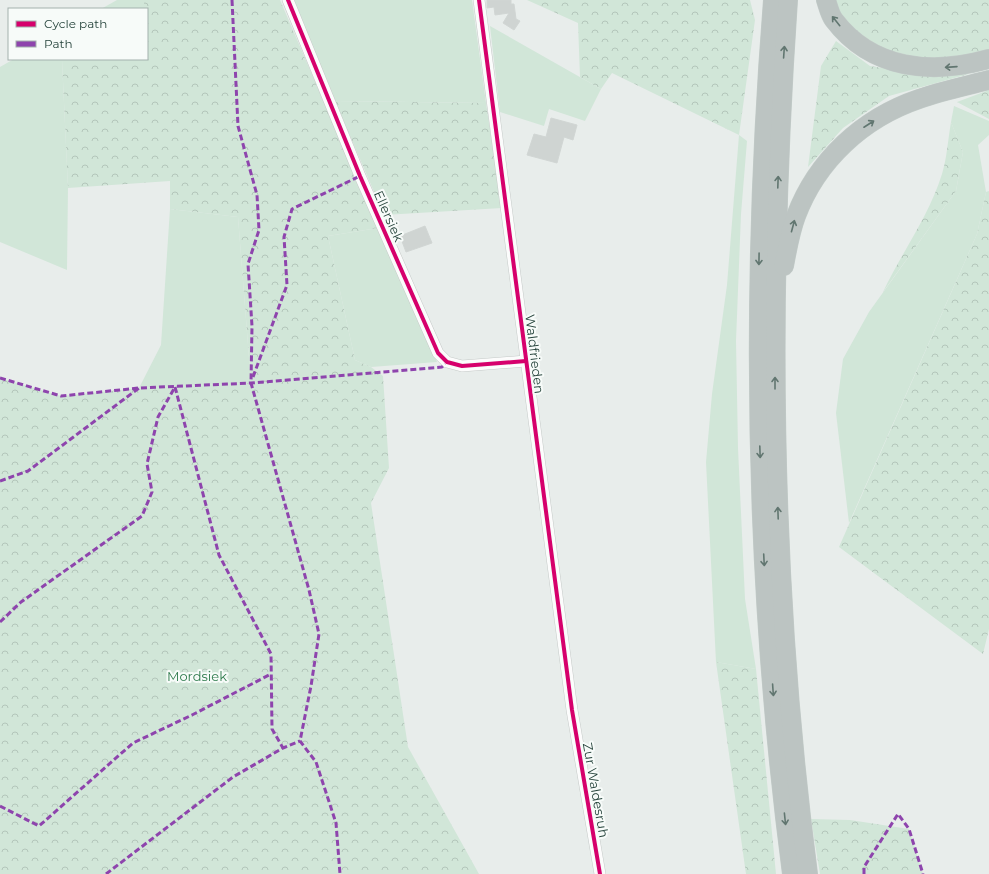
<svg xmlns="http://www.w3.org/2000/svg" width="989" height="874" font-family="Montserrat,sans-serif">
<style>
.grass{fill:#d1e6d8}
.forest{fill:url(#forest-crowns)}
.building{fill:#cfd4d2;stroke:#d1d6d4}
.lines{fill:none;stroke-linecap:round;stroke-linejoin:round}
.street-casing{stroke:#c5cac8;stroke-width:12}
.highway-casing{stroke:#c3ccc9;stroke-width:20}
.street{stroke:#fcfcfc;stroke-width:11}
.highway{stroke:#bcc4c2;stroke-width:19}
.quiet{stroke:#8e44ad;stroke-width:3;stroke-dasharray:6 3;stroke-linecap:butt}
.cycleway-casing{stroke:#f7fbf9;stroke-width:6}
.cycleway{stroke:#d6006c;stroke-width:4}
.oneway{stroke:#617670}
.labels{text-anchor:middle;dominant-baseline:central;stroke-width:4;stroke-linejoin:round;paint-order:stroke}
.street-label{font-size:13px;fill:#24423a;stroke:#f7fbf9}
.park-label{font-size:13px;fill:#2d7a4b;stroke:#f7fbf9}
</style>
<defs>
<pattern id="forest-crowns" width="20" height="18" patternUnits="userSpaceOnUse"><rect width="20" height="18" fill="#d1e6d8"/><path d="M2 6a3 3 0 1 1 6 0M12 15a3 3 0 1 1 6 0" fill="none" stroke="#b3c6ba"/></pattern>
</defs>
<rect width="100%" height="100%" fill="#e8edeb"/>
<!-- grass -->
<g class="grass">
<polygon points="117,0 144,0 144,9 101,9"/>
<polygon points="293,0 472,0 486,103 335,101"/>
<polygon points="490,26 601,89 585,121 549,109 544,126 500,112"/>
<polygon points="14,59 65,59 62,60 68,188 67,270 0,242 0,67"/>
<polygon points="954,106 989,121 989,135 978,145 986,192 977,234 849,523 836,413 843,359 869,312 956,191 963,152 951,122"/>
<polygon points="739,135 747,141 741,214 736,341 738,448 745,599 756,669 716,662 706,462 712,394 727,285"/>
<polygon points="170,209 238,217 251,383 139,388 161,345"/>
<polygon points="378,228 437,362 371,367 355,360 328,236"/>
</g>
<!-- forest -->
<g class="forest">
<polygon points="144,0 280,0 378,228 328,236 355,360 371,367 383,376 389,468 371,503 408,747 479,874 0,874 0,378 61,396 139,388 251,383 238,217 170,209 170,181 68,188 62,60 147,59 147,9 144,9"/>
<polygon points="527,0 750,0 755,20 739,135 612,73 601,89 580,77 578,23"/>
<polygon points="834,0 989,0 989,51 934,61 899,55 866,41 841,16"/>
<polygon points="836,41 870,66 936,76 969,74 889,96 843,128 808,167 821,66"/>
<polygon points="989,90 989,119 957,102"/>
<polygon points="335,101 486,103 502,208 384,215"/>
<path d="M951,122L963,152L956,191L883,292C902,252 929,216 942,174C947,158 948,139 951,122Z"/>
<polygon points="989,191 989,629 983,654 839,547 977,234 986,192"/>
<polygon points="716,662 756,669 776,874 746,874"/>
<polygon points="811,819 850,820 909,829 923,874 820,874"/>
</g>
<!-- building -->
<g class="building">
<polygon points="487,0 511,0 511,4 514,4 516,19 520,21 514,30 503,23 509,13 495,15 494,7 487,8"/>
<polygon points="551,118 577,125 573,140 564,137 557,163 527,155 534,134 546,137"/>
<polygon points="425,226 432,243 406,252 400,236"/>
</g>
<g class="lines">
<defs>
<g id="street">
<polyline points="288,0 360,176 438,353 447,362 462,366 526,361"/>
<polyline points="479,0 572,710 600,874"/>
</g>
<g id="highway">
<path d="M773,0C750,291 754,584 792,874"/>
<path d="M788,0C768,291 770,584 808,874"/>
<path d="M826,0C828,6 830,15 834,20C872,70 932,75 989,59"/>
<path d="M784,266C787,250 790,232 796,216C817,160 863,118 919,99C942,91 966,86 989,80"/>
</g>
</defs>
<!-- street casing -->
<use href="#street" class="street-casing"/>
<!-- highway casing -->
<use href="#highway" class="highway-casing"/>
<!-- street -->
<use href="#street" class="street"/>
<!-- highway -->
<use href="#highway" class="highway"/>
<!-- quiet -->
<g class="quiet">
<polyline points="232,0 238,126 257,195 259,230 248,264 252,326 251,383 309,590 319,634 311,686 300,741 316,762 336,823 340,874"/>
<polyline points="253,377 287,285 284,237 292,209 360,176"/>
<polyline points="0,378 61,396 139,388 251,383 442,367 447,362"/>
<polyline points="175,387 219,555 271,654 272,729 283,748"/>
<polyline points="0,481 28,471 139,388"/>
<polyline points="0,622 21,602 142,516 152,492 147,464 158,417 175,387"/>
<polyline points="0,806 39,826 133,743 192,715 271,674"/>
<polyline points="106,874 233,777 283,748 300,741"/>
<polyline points="864,874 864,867 898,814 909,829 923,874"/>
</g>
<defs>
<g id="cycleway">
<polyline points="288,0 360,176 438,353 447,362 462,366 526,361"/>
<polyline points="479,0 572,710 600,874"/>
</g>
</defs>
<!-- cycleway casing -->
<use href="#cycleway" class="cycleway-casing"/>
<!-- cycleway -->
<use href="#cycleway" class="cycleway"/>
</g>
<!-- one-way arrows -->
<defs><path id="oneway-shaft" d="M-6 0H5M1.5-3L5.5 0L1.5 3" fill="none" stroke-width="1.6" stroke-linecap="round" stroke-linejoin="round"/></defs>
<g class="oneway">
<use href="#oneway-shaft" transform="translate(836 21) rotate(-129)"/>
<use href="#oneway-shaft" transform="translate(784 52) rotate(-86)"/>
<use href="#oneway-shaft" transform="translate(951 67) rotate(176)"/>
<use href="#oneway-shaft" transform="translate(869 124) rotate(-33)"/>
<use href="#oneway-shaft" transform="translate(778 182) rotate(-88)"/>
<use href="#oneway-shaft" transform="translate(793 226) rotate(-75)"/>
<use href="#oneway-shaft" transform="translate(759 259) rotate(91)"/>
<use href="#oneway-shaft" transform="translate(775 383) rotate(-90)"/>
<use href="#oneway-shaft" transform="translate(760 452) rotate(88)"/>
<use href="#oneway-shaft" transform="translate(778 513) rotate(-92)"/>
<use href="#oneway-shaft" transform="translate(764 560) rotate(87)"/>
<use href="#oneway-shaft" transform="translate(773 690) rotate(86)"/>
<use href="#oneway-shaft" transform="translate(785 819) rotate(84)"/>
</g>
<g class="labels">
<!-- street labels -->
<g class="street-label">
<text transform="translate(389 216) rotate(66)">Ellersiek</text>
<text transform="translate(535 354) rotate(83)">Waldfrieden</text>
<text transform="translate(596 790) rotate(80)">Zur Waldesruh</text>
</g>
<!-- park labels -->
<g class="park-label">
<text x="197" y="676">Mordsiek</text>
</g>
</g>
<!-- legend -->
<rect x="8" y="8" width="140" height="52" fill="#f7fbf9" stroke="#a3b1ad"/>
<rect x="16" y="21" width="20" height="6" fill="#d6006c" stroke="#a3b1ad"/>
<text x="44" y="28" font-size="12" fill="#24423a">Cycle path</text>
<rect x="16" y="41" width="20" height="6" fill="#8e44ad" stroke="#a3b1ad"/>
<text x="44" y="48" font-size="12" fill="#24423a">Path</text>
</svg>
